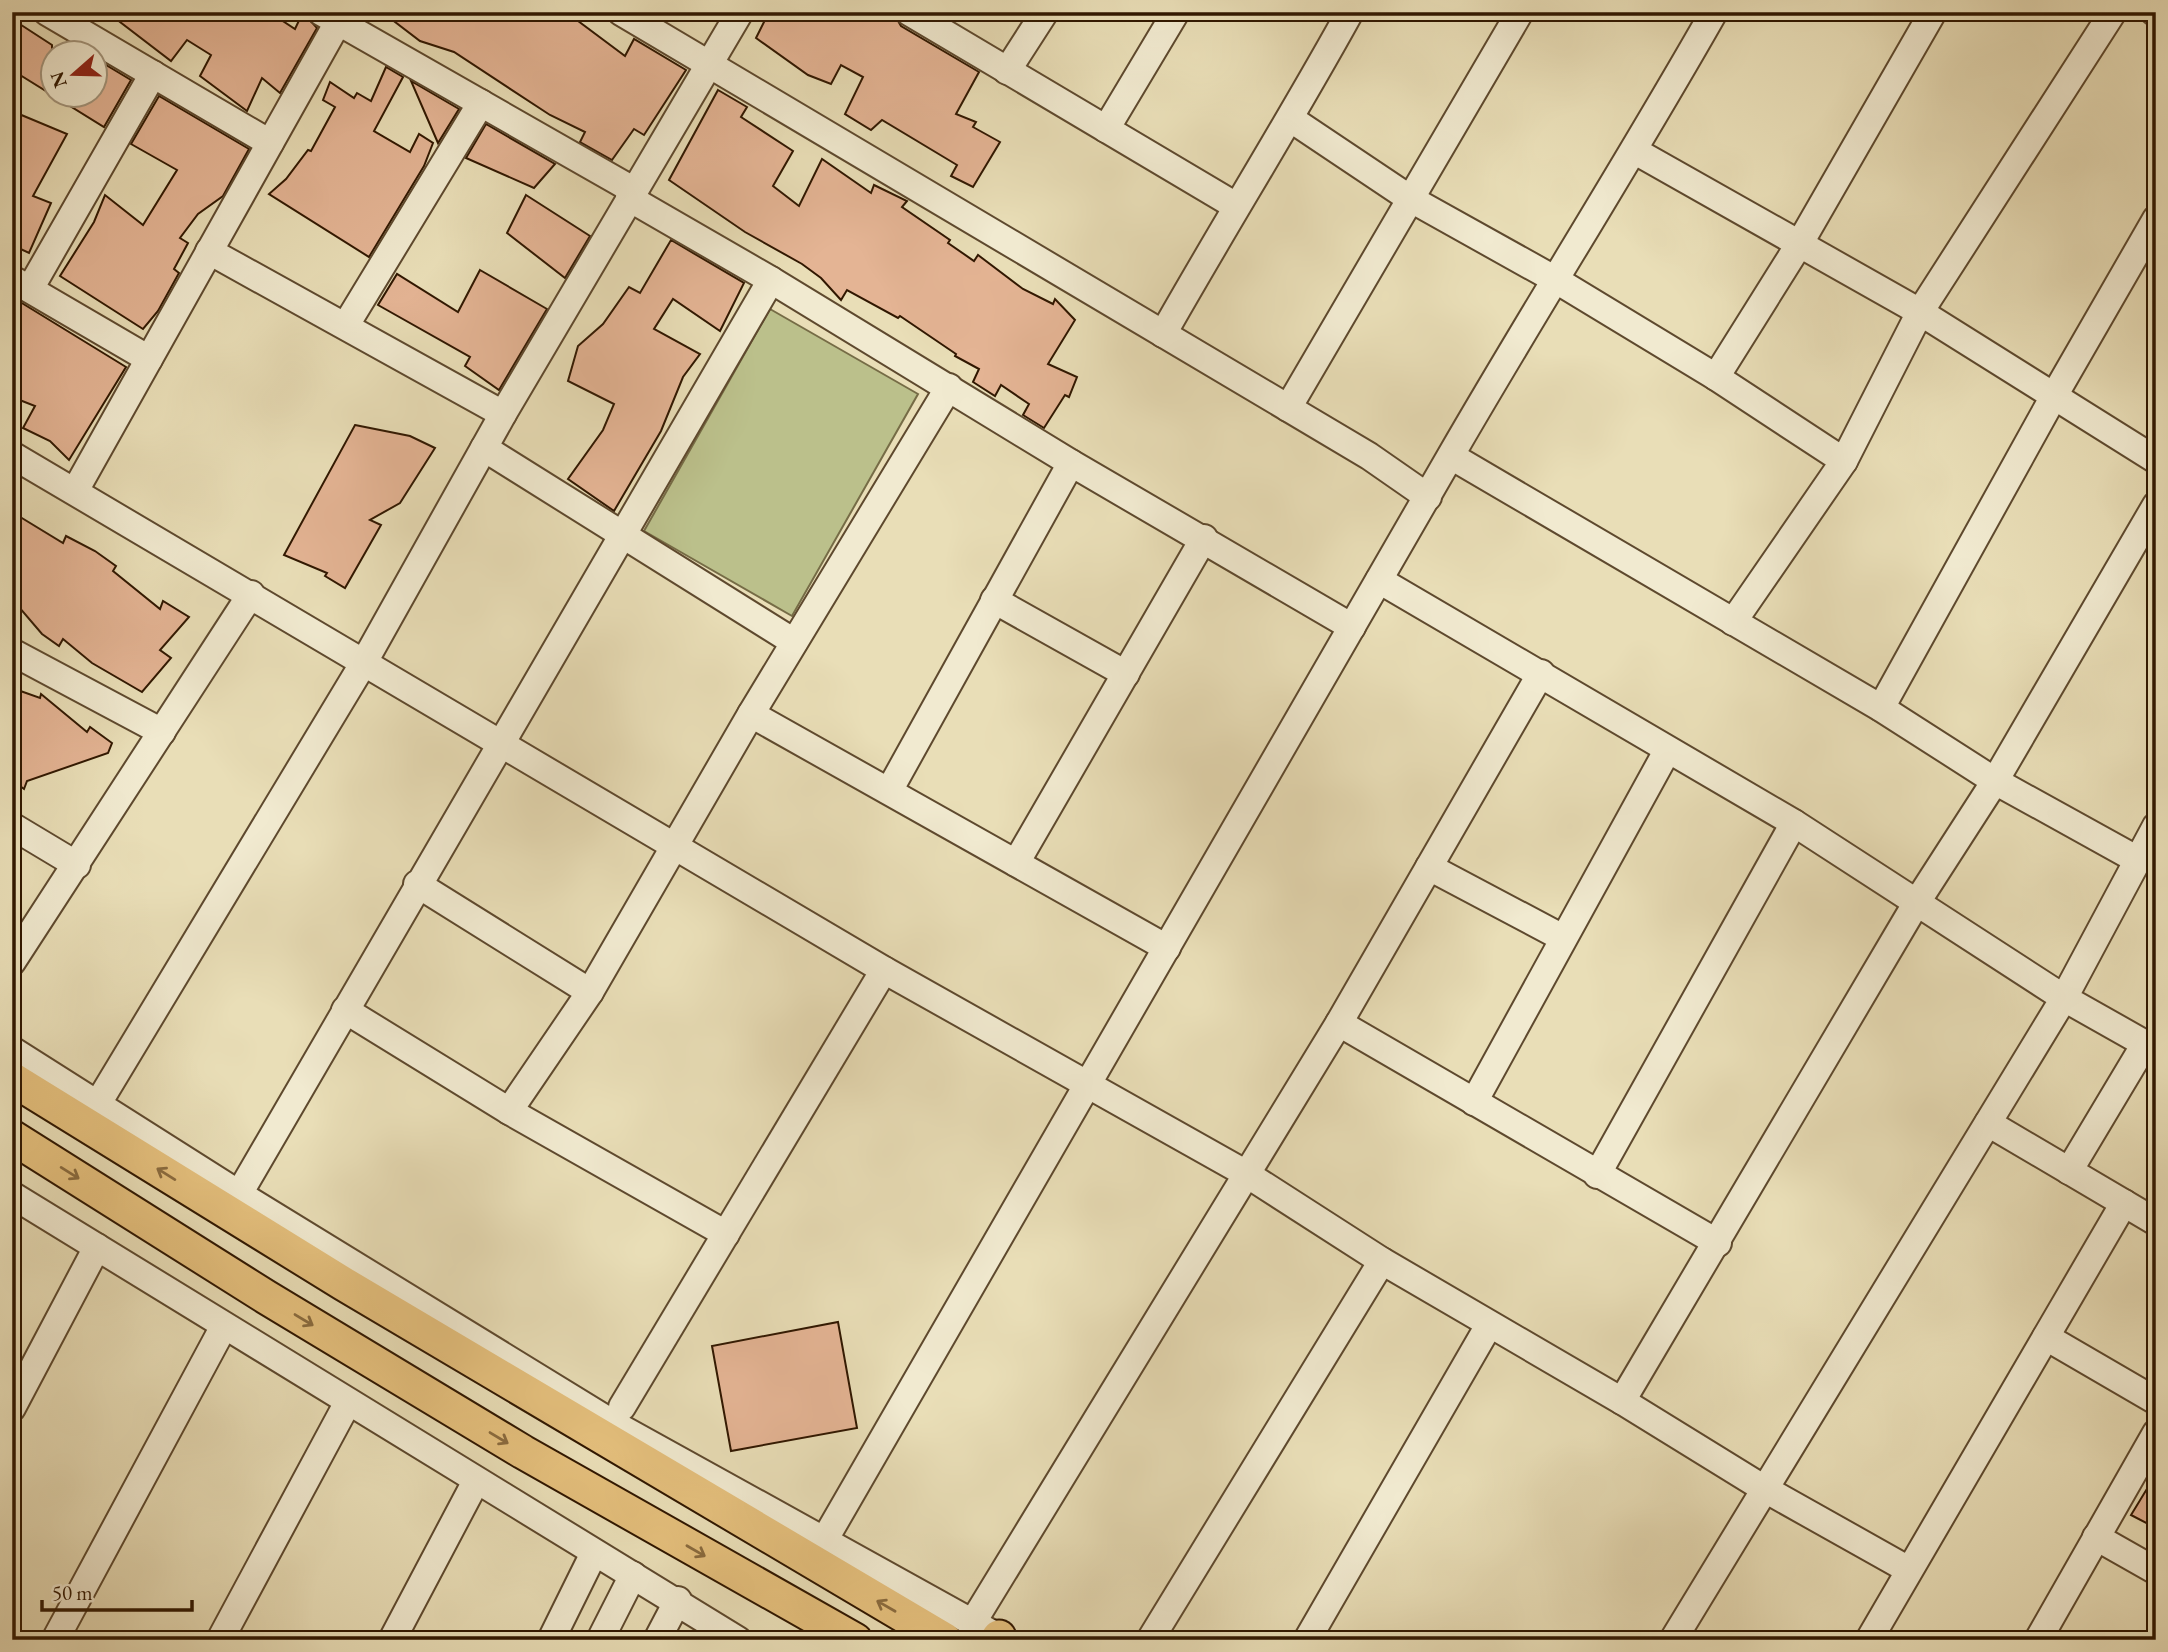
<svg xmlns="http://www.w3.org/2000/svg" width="2168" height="1652" font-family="'EB Garamond',serif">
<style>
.green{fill:#bbc08b;stroke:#766c46;stroke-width:2}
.building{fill:#e4b494;stroke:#301700;stroke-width:2}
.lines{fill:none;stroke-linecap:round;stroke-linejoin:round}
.minor-casing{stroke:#5e492e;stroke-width:30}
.major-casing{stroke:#301700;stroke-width:37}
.minor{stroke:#f1ead0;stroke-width:26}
.major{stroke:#e4bf7c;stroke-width:33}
.oneway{stroke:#8a6b3e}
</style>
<rect width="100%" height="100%" fill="#e9deb7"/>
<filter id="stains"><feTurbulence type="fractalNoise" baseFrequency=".00286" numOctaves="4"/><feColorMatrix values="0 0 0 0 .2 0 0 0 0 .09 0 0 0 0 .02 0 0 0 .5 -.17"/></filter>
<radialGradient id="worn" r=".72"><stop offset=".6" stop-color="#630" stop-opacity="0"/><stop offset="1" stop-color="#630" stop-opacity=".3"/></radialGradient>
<!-- green -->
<polygon class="green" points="770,309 918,394 792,616 644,531"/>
<!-- building -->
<g class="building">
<polygon points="107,12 269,12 295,29 303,12 317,28 280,93 262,78 247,111 200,76 211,55 187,40 171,61"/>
<polygon points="382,12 566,12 625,56 634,39 686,70 644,135 634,129 612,160 580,142 585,132 550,115 454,52 420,41"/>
<polygon points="769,12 893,12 901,26 979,72 956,114 976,122 973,127 1000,142 973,187 951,176 957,165 882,120 871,130 845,114 863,77 841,65 831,84 808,75 756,38"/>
<polygon points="12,19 52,45 52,94 94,94 94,72 101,62 131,80 104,127 12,70"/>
<polygon points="386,67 403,77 374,131 410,152 419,134 433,143 424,166 369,257 269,194 286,179 308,150 311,151 335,107 323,100 330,82 354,98 357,93 371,101"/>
<polygon points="411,81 459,109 438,143 428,120"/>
<polygon points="718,90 747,107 741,117 793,151 773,186 799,206 822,159 871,193 874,185 907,201 902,207 950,240 948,243 974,261 978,255 1023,289 1053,304 1055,299 1075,320 1048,364 1077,377 1069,397 1065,395 1044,428 1023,415 1029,404 1001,385 995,396 973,382 979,369 955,356 956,354 900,316 898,318 847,290 841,300 821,278 802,264 745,232 669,180"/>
<polygon points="159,96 249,149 223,196 198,214 180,238 188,243 174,269 179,273 158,311 143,329 60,276 94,222 105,195 143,225 177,170 131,144"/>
<polygon points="19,114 67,134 33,196 51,203 29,253 12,245 12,127"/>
<polygon points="486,124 555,164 534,188 466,158"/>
<polygon points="526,195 590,236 565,278 507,233"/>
<polygon points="671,240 744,283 720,331 673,299 654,329 700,354 683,377 661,431 614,511 568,479 603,430 614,404 568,381 578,346 603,324 629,287 640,293"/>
<polygon points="480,270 547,309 499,390 465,366 470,357 378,305 397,274 458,312"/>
<polygon points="12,297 126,367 69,460 50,441 23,428 35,406 12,397"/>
<polygon points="355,425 410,436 435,448 400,503 370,520 381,525 345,588 325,576 327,573 284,555"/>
<polygon points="12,512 63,543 66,536 95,551 116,566 113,571 160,609 163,601 189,617 160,650 171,658 142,692 92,663 63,639 59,646 42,634 12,599"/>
<polygon points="12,688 40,698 41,694 87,732 90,727 112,743 108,753 27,781 24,789 12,780"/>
<polygon points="838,1322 857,1428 731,1451 712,1346"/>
<polygon points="2156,1474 2156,1528 2131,1515"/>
</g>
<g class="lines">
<defs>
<g id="minor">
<polyline points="47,12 270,143"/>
<polyline points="321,12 633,190"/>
<polyline points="621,12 1369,456 1428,497"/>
<polyline points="909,12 1236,206"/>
<polyline points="2154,12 2156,13"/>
<polyline points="1007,71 1045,12"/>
<polyline points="1291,119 1409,198 1556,280 1716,377 1844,461"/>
<polyline points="1106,129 1176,12"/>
<polyline points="1635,151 1920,312 2156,460"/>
<polyline points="629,198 771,280 1071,463 1352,627"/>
<polyline points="209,251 503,414"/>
<polyline points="12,279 149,359"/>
<polyline points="30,289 153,74"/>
<polyline points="346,325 481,103"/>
<path d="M1163,334C1224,226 1290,121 1350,12"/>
<polyline points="1716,377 1800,243 1933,12"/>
<polyline points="1288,408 1520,12"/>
<polyline points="484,448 794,642"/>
<polyline points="12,455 884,970 1245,1173 1382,1261 1622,1401 1763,1488 1909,1570"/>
<polyline points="1451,456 1881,708 1995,781 2136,859"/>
<polyline points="75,491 338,22"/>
<polyline points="1379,580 1794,823 2064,998 1673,1640"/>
<polyline points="994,600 1126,674"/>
<polyline points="1733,622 1844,461 1920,312 2113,12"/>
<polyline points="12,652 162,732"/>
<polyline points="1881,708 2054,396 2156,219"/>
<polyline points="751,714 1167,948"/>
<polyline points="889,791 1071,463"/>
<polyline points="12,826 77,865"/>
<polyline points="2156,826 2064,998 2156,1050"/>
<polyline points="1016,863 1204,538"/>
<polyline points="1429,867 1563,938"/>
<polyline points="417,884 590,992"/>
<polyline points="12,962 251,594"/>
<polyline points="345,1010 509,1111 726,1234"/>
<polyline points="1339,1023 1718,1243"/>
<polyline points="12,1050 239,1194 614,1424 1004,1640"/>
<polyline points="1474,1102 1667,751"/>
<polyline points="97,1105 363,664 503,414 740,12"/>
<polyline points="509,1111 590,992 751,714 949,387"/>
<polyline points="1988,1123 2156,1222"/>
<polyline points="2069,1171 2145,1044"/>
<polyline points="1597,1175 1794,823"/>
<polyline points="239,1194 771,280"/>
<polyline points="12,1195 738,1640"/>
<polyline points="2046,1337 2156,1401"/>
<polyline points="1622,1401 1917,902 1995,781 2156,505"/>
<polyline points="622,1407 884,970"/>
<polyline points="12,1408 97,1247"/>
<polyline points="2096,1537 2156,1571"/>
<path d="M825,1539C1035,1179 1243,817 1451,455C1537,306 1629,162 1714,12"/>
<polyline points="973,1622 1339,1023 1541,673"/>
<polyline points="55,1640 224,1326"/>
<polyline points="220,1640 348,1402"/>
<polyline points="392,1640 476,1481"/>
<polyline points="551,1640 594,1553"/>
<polyline points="600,1640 633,1575"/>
<polyline points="657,1640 678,1600"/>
<polyline points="1150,1640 1382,1261"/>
<polyline points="1307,1640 1489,1325"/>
<polyline points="1869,1640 2124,1203"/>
<polyline points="2038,1640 2156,1433"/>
</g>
<g id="major">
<polyline points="12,1079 344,1284 945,1640"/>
<polyline points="12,1137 266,1297 523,1452 855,1640"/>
<polyline points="997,1640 999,1637"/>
</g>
</defs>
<!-- minor casing -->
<use href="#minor" class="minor-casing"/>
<!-- major casing -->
<use href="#major" class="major-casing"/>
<!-- minor -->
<use href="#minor" class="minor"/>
<!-- major -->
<use href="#major" class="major"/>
</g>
<!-- one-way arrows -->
<defs><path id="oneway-shaft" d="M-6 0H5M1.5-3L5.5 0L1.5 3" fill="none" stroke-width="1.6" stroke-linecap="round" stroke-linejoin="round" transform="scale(1.75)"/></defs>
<g class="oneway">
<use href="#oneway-shaft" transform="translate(70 1173) rotate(32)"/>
<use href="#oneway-shaft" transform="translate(166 1174) rotate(-148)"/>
<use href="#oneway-shaft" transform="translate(304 1320) rotate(31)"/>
<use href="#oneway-shaft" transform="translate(499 1438) rotate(31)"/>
<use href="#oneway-shaft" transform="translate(696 1551) rotate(30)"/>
<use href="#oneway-shaft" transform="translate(886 1606) rotate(-150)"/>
</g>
<!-- margin -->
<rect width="2168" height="1652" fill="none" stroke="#e9deb7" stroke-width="42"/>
<rect x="14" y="14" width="2140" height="1624" fill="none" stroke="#301700" stroke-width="3.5"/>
<rect x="21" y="21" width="2126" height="1610" fill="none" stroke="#301700" stroke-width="2"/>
<!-- north arrow -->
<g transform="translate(74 74) rotate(250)"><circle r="33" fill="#f1ead0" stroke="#a4967d" stroke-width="2"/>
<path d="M0-5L12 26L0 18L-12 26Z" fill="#8f2418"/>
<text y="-10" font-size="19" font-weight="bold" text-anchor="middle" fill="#301700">N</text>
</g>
<!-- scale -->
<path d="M42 1600v10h150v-10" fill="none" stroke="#301700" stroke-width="3.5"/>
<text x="52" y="1600" font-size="21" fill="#301700" stroke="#f1ead0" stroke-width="5" paint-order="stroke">50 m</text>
<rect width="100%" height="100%" filter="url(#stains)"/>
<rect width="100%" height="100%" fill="url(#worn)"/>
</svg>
